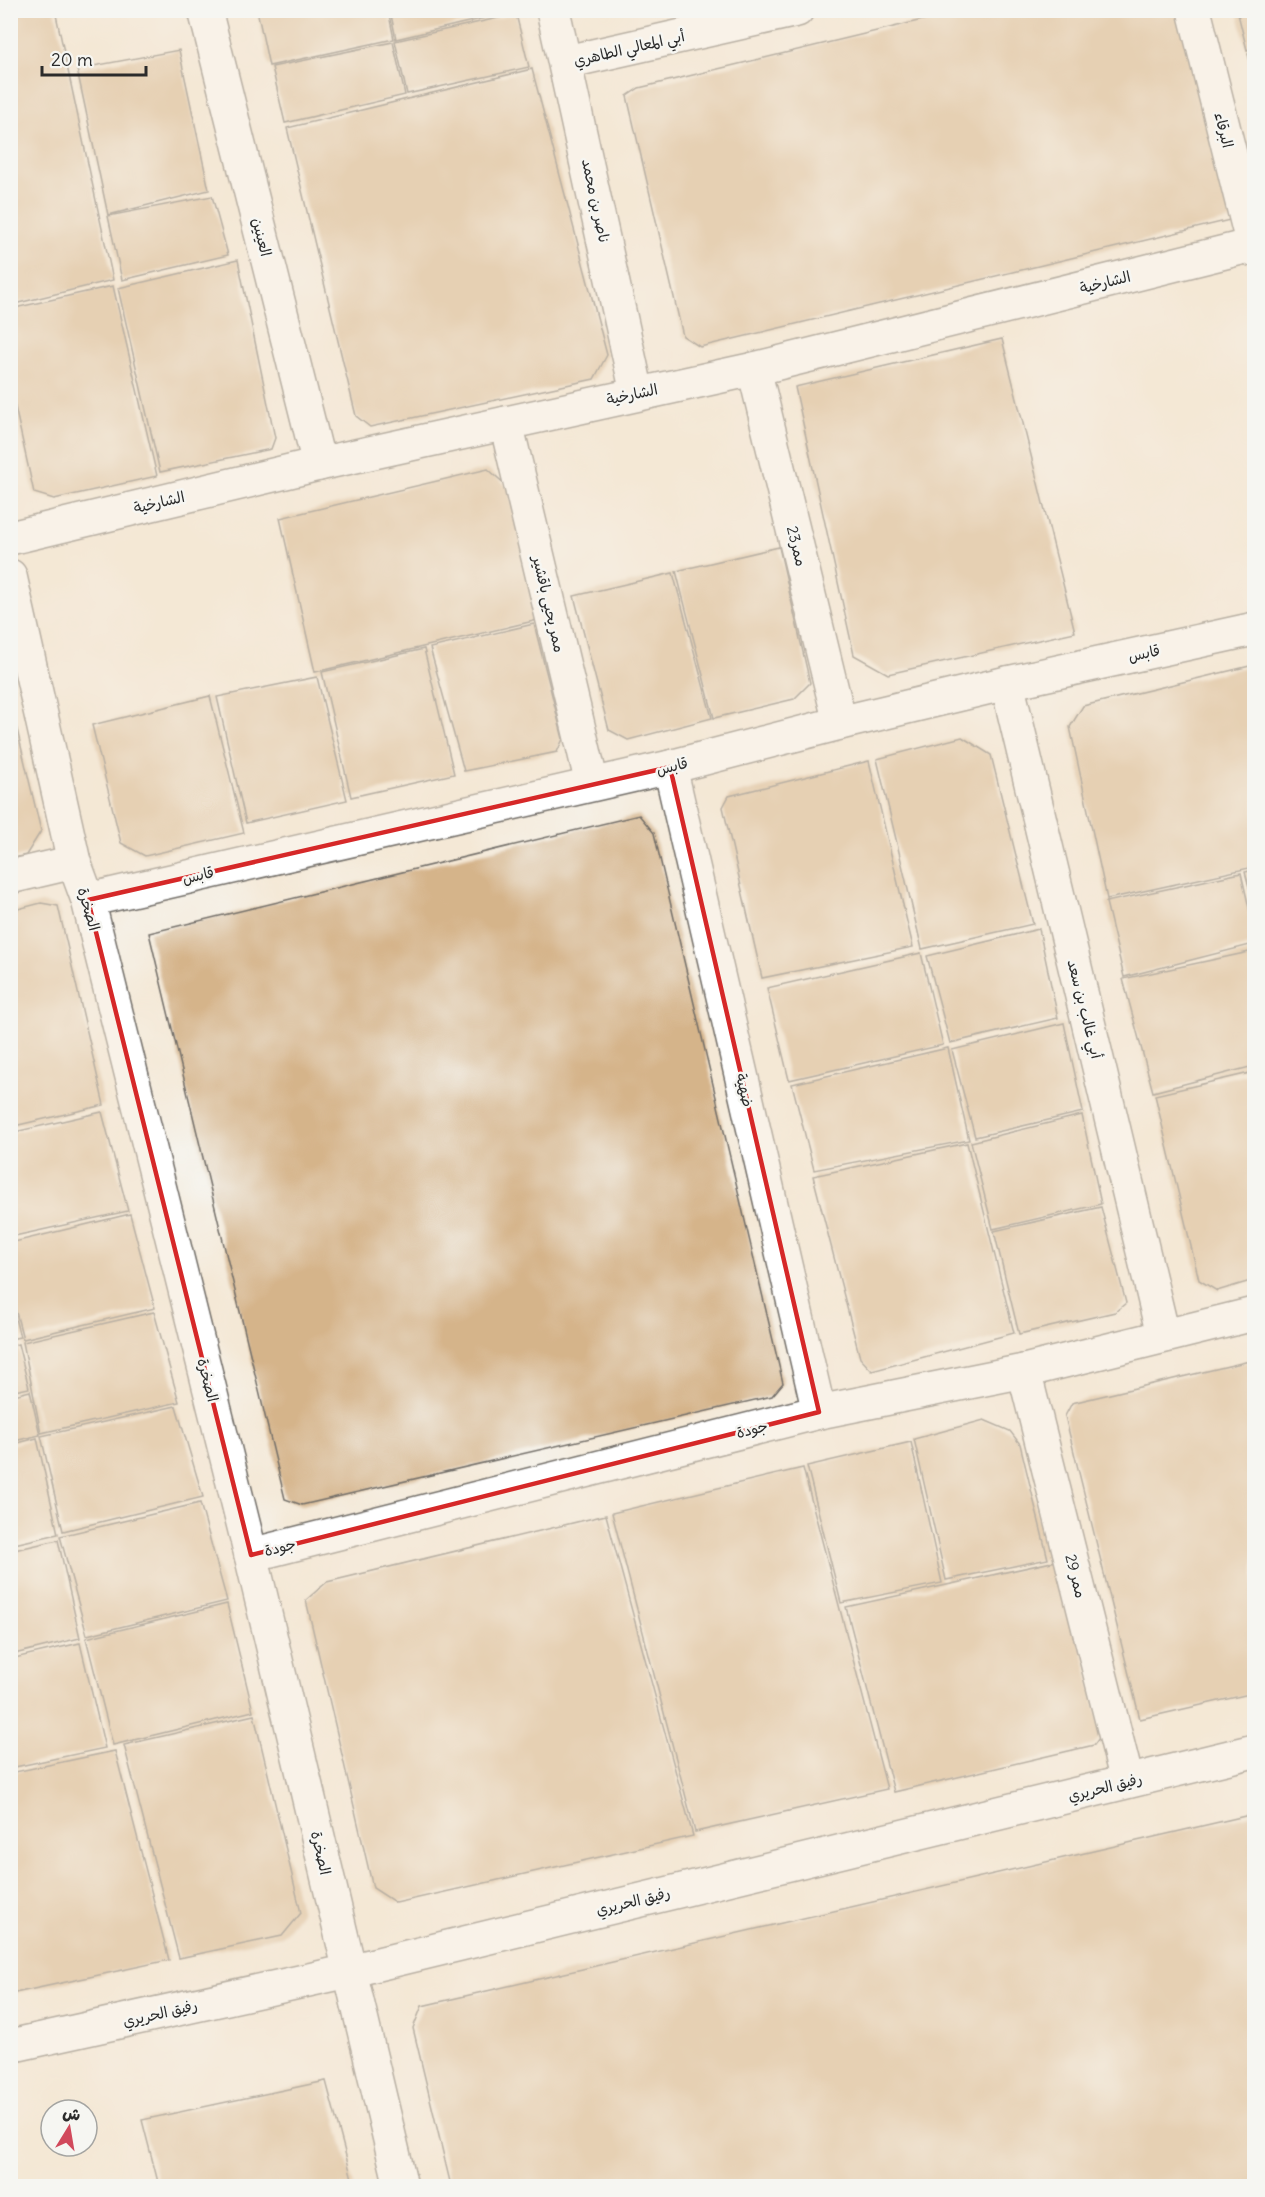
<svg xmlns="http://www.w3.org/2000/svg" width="1265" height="2197" font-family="Delius,'Playpen Sans Arabic',sans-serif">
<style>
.building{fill:#d5b48a}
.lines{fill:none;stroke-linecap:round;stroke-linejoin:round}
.minor-casing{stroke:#716d67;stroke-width:36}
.minor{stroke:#fff;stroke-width:33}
.marked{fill:none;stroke:#d62828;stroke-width:4.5;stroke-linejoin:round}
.labels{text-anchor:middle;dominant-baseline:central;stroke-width:5;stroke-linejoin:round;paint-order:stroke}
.street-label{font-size:15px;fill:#2b2b2b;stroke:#f6f6f2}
</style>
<rect width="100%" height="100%" fill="#f6f6f2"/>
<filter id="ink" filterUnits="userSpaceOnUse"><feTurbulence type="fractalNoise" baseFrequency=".0167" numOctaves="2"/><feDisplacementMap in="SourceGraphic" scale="12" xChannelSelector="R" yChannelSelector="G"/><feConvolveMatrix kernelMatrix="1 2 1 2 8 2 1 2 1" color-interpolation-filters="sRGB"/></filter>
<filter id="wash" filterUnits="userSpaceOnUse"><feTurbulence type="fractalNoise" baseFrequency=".008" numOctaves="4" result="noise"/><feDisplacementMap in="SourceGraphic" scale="24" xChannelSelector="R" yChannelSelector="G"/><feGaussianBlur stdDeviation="1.35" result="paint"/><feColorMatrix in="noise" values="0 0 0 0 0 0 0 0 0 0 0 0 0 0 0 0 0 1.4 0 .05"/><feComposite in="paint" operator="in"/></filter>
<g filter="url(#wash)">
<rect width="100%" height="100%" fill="#f4e8d6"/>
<g id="blocks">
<!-- building -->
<g class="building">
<polygon points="10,10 55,10 113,280 10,305"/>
<polygon points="257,10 388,10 394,39 269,66"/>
<polygon points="390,10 515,10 515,11 396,39"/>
<polygon points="964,10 1181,10 1234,219 700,347 683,336 627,96 639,88"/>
<polygon points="1237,10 1254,10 1254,48 1247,50"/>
<polygon points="516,14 529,67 407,94 395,41"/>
<polygon points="393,42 405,95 285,123 272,67"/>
<polygon points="179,50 209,190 108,215 77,69"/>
<polygon points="1254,52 1254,77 1248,54"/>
<polygon points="532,69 607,355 594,379 370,427 356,416 287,128"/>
<polygon points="212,196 228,255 122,280 108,216"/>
<polygon points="238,260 275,438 271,449 160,472 118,288"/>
<polygon points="113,286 157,476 54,499 34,493 10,384 10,309"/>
<polygon points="1002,339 1075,632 888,674 854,655 795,387"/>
<polygon points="488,469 509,488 538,620 315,672 280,518"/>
<polygon points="779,547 810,683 794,699 714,718 676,571"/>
<polygon points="673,573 712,718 628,740 609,730 574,596"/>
<polygon points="534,624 563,739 557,752 464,771 430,648"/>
<polygon points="424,649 454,774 351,797 322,672"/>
<polygon points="1254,665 1254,867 1107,899 1070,727 1083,706"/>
<polygon points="317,677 347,800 246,823 217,697"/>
<polygon points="210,696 244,833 145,856 121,843 92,725"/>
<polygon points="11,704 41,831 26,855 10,859"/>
<polygon points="962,737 991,755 1033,924 922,949 877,759"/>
<polygon points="869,761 913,947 762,978 723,807 729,796"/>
<polygon points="639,815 654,833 783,1383 772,1396 302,1505 285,1499 149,933"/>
<polygon points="1254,870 1254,905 1245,872"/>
<polygon points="1241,873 1254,930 1254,944 1124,977 1106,902"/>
<polygon points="41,903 58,906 104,1105 10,1127 10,911"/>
<polygon points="1039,929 1058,1018 950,1043 927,956"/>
<polygon points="1254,951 1254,1066 1153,1092 1123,979"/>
<polygon points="921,953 943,1045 789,1080 767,988"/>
<polygon points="1064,1023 1083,1112 975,1137 952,1050"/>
<polygon points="948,1048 969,1140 814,1170 792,1084"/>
<polygon points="1254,1072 1254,1280 1217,1291 1199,1280 1155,1095"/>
<polygon points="102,1112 128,1211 10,1237 10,1133"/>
<polygon points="1082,1115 1101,1204 993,1229 971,1142"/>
<polygon points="967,1143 1014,1333 872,1371 860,1358 813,1176"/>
<polygon points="1101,1207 1126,1303 1115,1312 1019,1334 994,1231"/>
<polygon points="130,1214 155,1308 23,1339 10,1289 10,1243"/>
<polygon points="10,1299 20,1337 10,1339"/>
<polygon points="154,1312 179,1402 41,1433 23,1342"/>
<polygon points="18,1344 29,1388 10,1392 10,1346"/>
<polygon points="1254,1360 1254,1693 1140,1719 1065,1416 1072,1403"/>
<polygon points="30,1391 40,1435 10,1442 10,1396"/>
<polygon points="176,1406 203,1497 63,1531 41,1436"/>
<polygon points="984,1420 1010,1431 1020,1444 1048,1559 946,1580 914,1439"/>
<polygon points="37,1438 58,1534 10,1545 10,1445"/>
<polygon points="911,1442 942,1583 841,1603 807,1466"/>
<polygon points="803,1468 887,1789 695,1832 612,1513"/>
<polygon points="200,1503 227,1601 87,1635 60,1536"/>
<polygon points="606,1515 693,1836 396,1903 373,1888 306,1600 327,1582"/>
<polygon points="58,1540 80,1638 10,1655 10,1551"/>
<polygon points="1061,1560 1102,1734 1094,1745 894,1792 846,1607"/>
<polygon points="227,1604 253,1711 113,1745 86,1638"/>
<polygon points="80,1643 105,1748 10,1768 10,1659"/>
<polygon points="254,1715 301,1913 282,1936 179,1958 124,1745"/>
<polygon points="115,1751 169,1960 10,1994 10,1773"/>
<polygon points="1254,1814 1254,2186 451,2186 413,2028 422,2006"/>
<polygon points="326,2081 354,2186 159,2186 142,2120"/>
</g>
</g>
</g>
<g filter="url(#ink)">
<use href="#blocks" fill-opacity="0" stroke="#716d67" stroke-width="1.5"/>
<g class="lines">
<defs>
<g id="minor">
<polyline points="205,10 319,464"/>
<polyline points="553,10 637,393"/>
<polyline points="1194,10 1254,250"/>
<polyline points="566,62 797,10"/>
<polyline points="754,369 840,723"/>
<polyline points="506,423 592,784"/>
<polyline points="10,538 319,464 754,369 1253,245"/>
<polyline points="10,576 74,862 88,900 251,1555 401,2186"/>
<polyline points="1007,683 1163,1335"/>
<polyline points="670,767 819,1412"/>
<polyline points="10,877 74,862"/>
<polyline points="88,900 670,767 840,723 1007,683 1254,629"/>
<polyline points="1024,1371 1127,1781"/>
<polyline points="251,1555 819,1412 1024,1371 1254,1314"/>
<polyline points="10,2046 349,1971 1254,1751"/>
</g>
</defs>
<!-- minor casing -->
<use href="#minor" class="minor-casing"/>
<!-- minor -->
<use href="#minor" class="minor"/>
</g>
</g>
<!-- marked area -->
<path d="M0 0H1265V2197H0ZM670,767L819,1412L251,1555L88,900Z" fill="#f4e8d6" fill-opacity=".55" fill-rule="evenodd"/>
<path class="marked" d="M670,767L819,1412L251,1555L88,900Z"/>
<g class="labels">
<!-- street labels -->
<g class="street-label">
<text transform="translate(629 48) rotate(-13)">أبي المعالي الطاهري</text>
<text transform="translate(1224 130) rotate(76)">البرقاء</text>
<text transform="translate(596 201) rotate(78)">ناصر بن محمد</text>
<text transform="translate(262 237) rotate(76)">العينين</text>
<text transform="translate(1105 282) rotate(-14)">الشارخية</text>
<text transform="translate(632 394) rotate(-12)">الشارخية</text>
<text transform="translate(159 502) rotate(-13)">الشارخية</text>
<text transform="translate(797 546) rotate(76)">ممر23</text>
<text transform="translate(549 604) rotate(77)">ممر يحيى باقشير</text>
<text transform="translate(1144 653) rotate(-12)">قابس</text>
<text transform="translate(672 766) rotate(-14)">قابس</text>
<text transform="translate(198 875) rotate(-13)">قابس</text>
<text transform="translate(89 909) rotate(74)">الصخرة</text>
<text transform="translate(1085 1009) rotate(76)">أبي غالب بن سعد</text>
<text transform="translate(745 1090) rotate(77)">ضهية</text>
<text transform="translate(208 1380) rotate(76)">الصخرة</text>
<text transform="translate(752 1429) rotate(-14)">جودة</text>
<text transform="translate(280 1547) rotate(-14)">جودة</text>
<text transform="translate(1076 1576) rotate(76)">ممر 29</text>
<text transform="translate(1105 1787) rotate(-14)">رفيق الحريري</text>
<text transform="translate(321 1853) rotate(77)">الصخرة</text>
<text transform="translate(633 1901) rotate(-14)">رفيق الحريري</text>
<text transform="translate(160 2013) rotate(-13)">رفيق الحريري</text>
</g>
</g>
<!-- margin -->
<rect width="1265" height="2197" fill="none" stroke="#f6f6f2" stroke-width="36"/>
<!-- north arrow -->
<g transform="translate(69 2128) rotate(11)"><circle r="28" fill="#f6f6f2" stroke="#a5a5a2" stroke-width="1.5"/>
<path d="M0-4.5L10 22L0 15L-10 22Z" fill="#d1495b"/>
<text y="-9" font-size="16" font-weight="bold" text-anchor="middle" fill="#2b2b2b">ش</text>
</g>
<!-- scale -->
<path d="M42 66v9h104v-9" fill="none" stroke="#2b2b2b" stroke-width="3"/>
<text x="51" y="66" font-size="18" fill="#2b2b2b" stroke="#f6f6f2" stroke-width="4.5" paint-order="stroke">20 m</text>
</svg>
